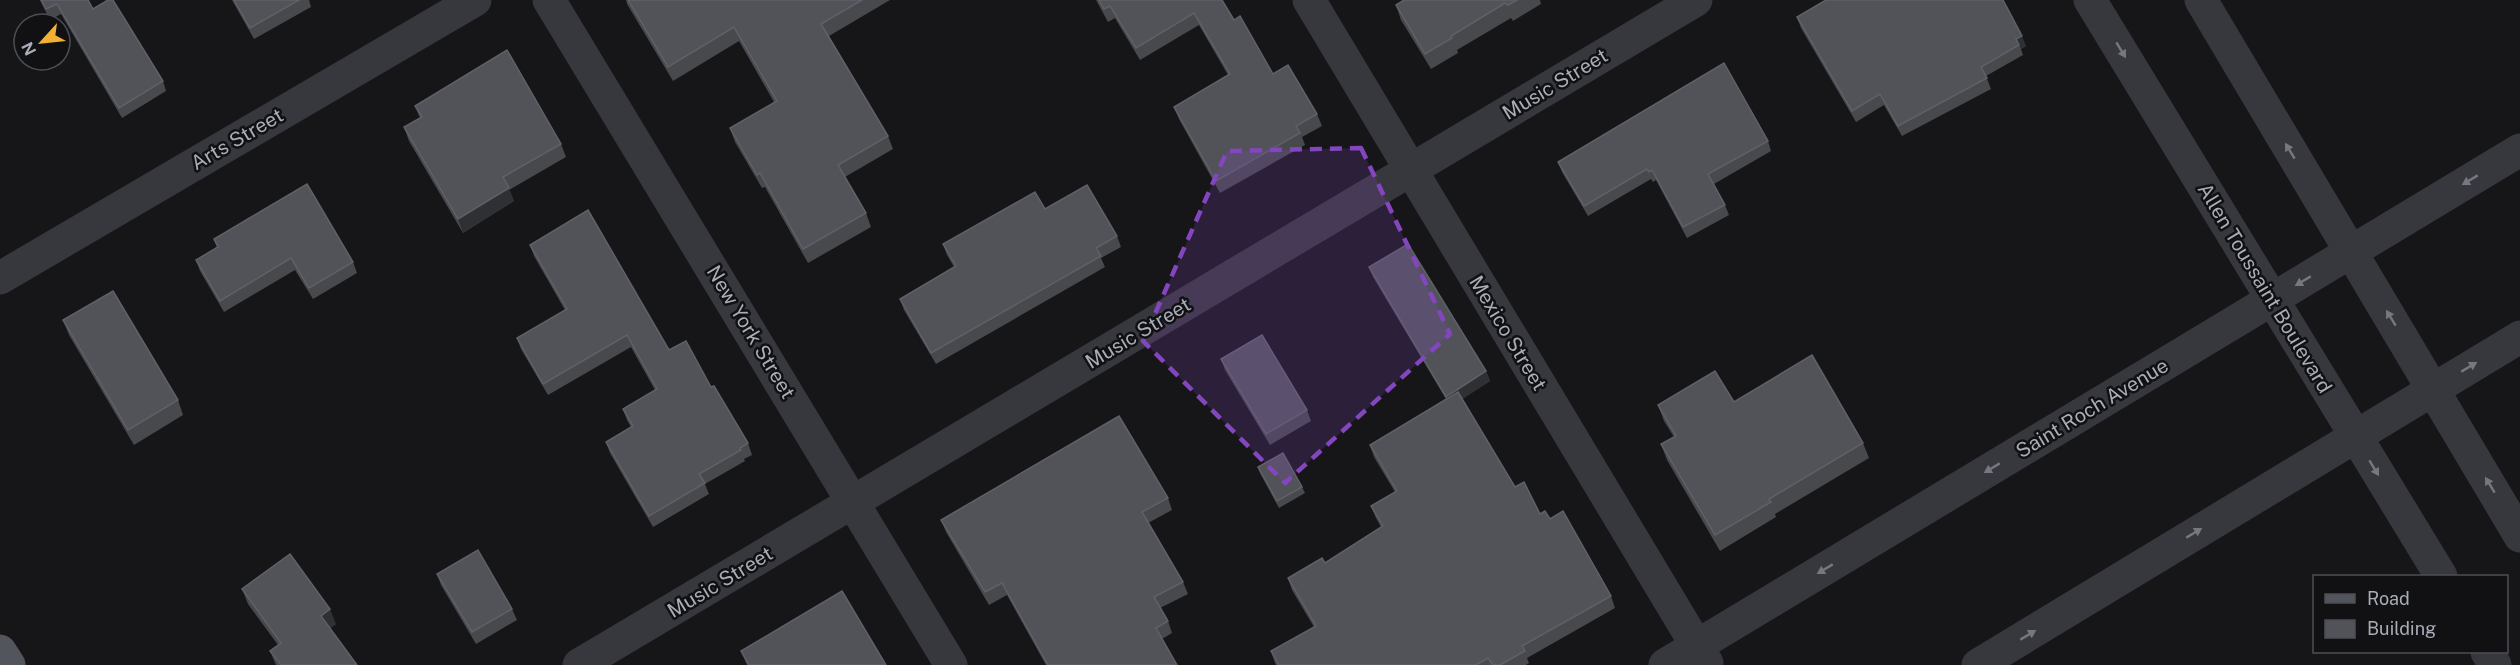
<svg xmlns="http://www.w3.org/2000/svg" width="2520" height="665" font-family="'Public Sans',sans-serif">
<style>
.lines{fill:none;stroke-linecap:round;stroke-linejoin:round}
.minor{stroke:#37383d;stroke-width:33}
.major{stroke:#53555c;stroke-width:33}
.wall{fill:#47494d}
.shaded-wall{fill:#2f3033}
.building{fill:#525359;stroke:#5f6168;stroke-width:1.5}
.oneway{fill:#757881}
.marked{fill:#8446be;fill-opacity:0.2;stroke:#8446be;stroke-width:4.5;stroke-dasharray:12 8;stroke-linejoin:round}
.labels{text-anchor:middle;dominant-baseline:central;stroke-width:5;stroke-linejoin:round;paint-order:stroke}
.street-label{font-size:20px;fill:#a8adb8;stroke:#111113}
</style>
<rect width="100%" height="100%" fill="#161618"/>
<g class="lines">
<!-- minor -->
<g class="minor">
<polyline points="549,0 951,665"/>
<polyline points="1309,0 1707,663"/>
<polyline points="2090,0 2441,576"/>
<polyline points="2201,0 2520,536"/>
<polyline points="0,278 475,0"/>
<polyline points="2487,652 2495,665"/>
<polyline points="579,665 1696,0"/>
<polyline points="1665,665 2520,150"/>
<polyline points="1978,665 2520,337"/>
</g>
<!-- major -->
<polyline class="major" points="0,651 9,665"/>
</g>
<!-- wall -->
<g class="wall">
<polygon points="40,0 88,0 93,9 163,81 166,91 122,118 61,14 50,20"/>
<polygon points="232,0 309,0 311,7 254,39"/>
<polygon points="626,0 890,0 829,36 888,136 893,149 845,177 866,213 871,227 808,263 765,187 762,188 735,142 730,128 774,102 739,41 673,81 627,4"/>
<polygon points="1096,0 1222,0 1234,20 1273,74 1317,114 1322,126 1302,137 1305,145 1220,193 1179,119 1174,107 1228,75 1199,25 1140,60 1115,18 1108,22"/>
<polygon points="1404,0 1540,0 1541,4 1513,21 1511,18 1457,50 1458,53 1431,69 1401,20 1396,5"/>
<polygon points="1826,0 2026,46 2021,49 2023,55 1986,76 1991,89 1902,136 1884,105 1856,122 1801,28 1797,17"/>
<polygon points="415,106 561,144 566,157 509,190 514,201 463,233 409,141 404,127 420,118"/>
<polygon points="1768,141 1771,151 1714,184 1725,205 1729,215 1687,238 1656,180 1653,182 1651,179 1588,216 1562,172 1558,162"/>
<polygon points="1045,209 1117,236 1121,247 1101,258 1105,267 936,364 904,310 900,299 954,267 947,255 943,244"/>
<polygon points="214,239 353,262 357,273 313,299 295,270 224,312 200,271 196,260 217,247"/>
<polygon points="530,245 669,350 711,387 748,443 752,455 744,459 745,461 705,484 709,494 653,527 610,453 606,442 631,427 627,420 623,409 655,390 631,347 548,395 521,349 517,338 565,310 534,256"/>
<polygon points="1369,267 1486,371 1490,381 1462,399 1515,487 1540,514 1550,519 1611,596 1615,608 1527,658 1529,663 1526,665 1276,665 1275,663 1271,651 1314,627 1292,590 1288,578 1325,563 1381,527 1376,518 1371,506 1395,492 1374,457 1370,445 1446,399 1373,277"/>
<polygon points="63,320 178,400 183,415 134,445 69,335"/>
<polygon points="1221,359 1307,410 1311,421 1270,445 1225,370"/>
<polygon points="1734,402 1863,443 1869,458 1775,514 1776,517 1720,551 1667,460 1661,444 1674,437 1664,421 1658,405"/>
<polygon points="1258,467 1302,487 1305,493 1279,508 1260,473"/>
<polygon points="1168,498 1172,510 1148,523 1183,582 1188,594 1160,608 1168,621 1172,633 1162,639 1177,665 1046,665 1007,595 989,605 946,532 941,520"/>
<polygon points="437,574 512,609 517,620 476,644 441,585"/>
<polygon points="242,589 336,624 330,628 357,665 276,665 270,651 278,645 248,604"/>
<polygon points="741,651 886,665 747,665"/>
</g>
<!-- shaded-wall -->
<g class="shaded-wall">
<polygon points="2022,36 2026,46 2021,49 2016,39"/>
<polygon points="509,188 514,201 463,233 458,219"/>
<polygon points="1486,371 1490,381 1450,407 1446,397"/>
<polygon points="330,609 336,624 326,631 321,616"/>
</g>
<!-- building -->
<g class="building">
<polygon points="41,0 88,0 93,9 108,0 113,0 163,81 119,108 57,4 46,9"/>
<polygon points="234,0 299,0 250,28"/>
<polygon points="628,0 862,0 821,24 888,136 838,165 866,213 803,249 760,173 757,175 730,128 777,101 734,27 668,67"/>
<polygon points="1099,0 1222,0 1234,20 1240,16 1273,74 1288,65 1317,114 1296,126 1300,133 1216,181 1174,107 1230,74 1194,13 1136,48 1110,6 1104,9"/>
<polygon points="1404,0 1517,0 1508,5 1505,3 1451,36 1452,38 1425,54 1396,5"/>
<polygon points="1826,0 2003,0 2022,36 2016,39 2019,45 1981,67 1987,78 1898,126 1880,94 1852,111 1797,17"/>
<polygon points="507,50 561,144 503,177 509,188 458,219 404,127 422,117 415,106"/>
<polygon points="1724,63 1768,141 1708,174 1725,205 1683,227 1652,170 1649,172 1647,169 1584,206 1558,162"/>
<polygon points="307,184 353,262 309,288 291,258 220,301 196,260 218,247 214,239"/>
<polygon points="1087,185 1117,236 1096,248 1101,256 931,353 900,299 956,266 943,244 1035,192 1045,209"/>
<polygon points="588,210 669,350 686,341 711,387 714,386 748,443 740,448 741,450 699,474 705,483 649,516 606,442 633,426 623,409 657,389 627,335 543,384 517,338 567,309 530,245"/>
<polygon points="1408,244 1486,371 1446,397 1369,267"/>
<polygon points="113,291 178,400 128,430 63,320"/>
<polygon points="1262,335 1307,410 1266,434 1221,359"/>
<polygon points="1812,355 1863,443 1769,499 1771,502 1715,535 1661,444 1676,436 1658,405 1715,371 1734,402"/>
<polygon points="1458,392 1515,487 1524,482 1540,514 1545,511 1550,519 1563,511 1611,596 1522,646 1525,651 1500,665 1493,665 1488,658 1476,665 1279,665 1271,651 1316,626 1288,578 1322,558 1325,563 1383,526 1371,506 1397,491 1370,445"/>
<polygon points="1119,416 1168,498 1142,512 1183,582 1154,597 1168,621 1156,628 1177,665 1048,665 1002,583 985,592 941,520"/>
<polygon points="1283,453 1302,487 1277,501 1258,467"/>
<polygon points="478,550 512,609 472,632 437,574"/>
<polygon points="290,554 330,609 321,616 357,665 281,665 270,651 281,643 242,589"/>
<polygon points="842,591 886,665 749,665 741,651"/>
</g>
<!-- one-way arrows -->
<defs><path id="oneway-solid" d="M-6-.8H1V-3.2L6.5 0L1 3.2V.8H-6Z" transform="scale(1.5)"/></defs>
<g class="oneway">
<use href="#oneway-solid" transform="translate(2121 50) rotate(59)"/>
<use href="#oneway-solid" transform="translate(2290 151) rotate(-121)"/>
<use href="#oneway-solid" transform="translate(2470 180) rotate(149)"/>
<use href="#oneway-solid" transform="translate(2303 281) rotate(149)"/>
<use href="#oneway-solid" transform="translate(2391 318) rotate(-121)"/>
<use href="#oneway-solid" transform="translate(2469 367) rotate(-31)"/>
<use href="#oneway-solid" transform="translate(1992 468) rotate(149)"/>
<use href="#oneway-solid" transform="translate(2374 468) rotate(59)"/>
<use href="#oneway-solid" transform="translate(2490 485) rotate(-121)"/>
<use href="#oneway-solid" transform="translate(2194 533) rotate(-31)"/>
<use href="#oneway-solid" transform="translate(1825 569) rotate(149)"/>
<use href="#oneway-solid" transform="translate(2028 635) rotate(-31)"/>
</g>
<!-- marked area -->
<path class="marked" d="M1361,148L1450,334L1285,483L1143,341L1227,151Z"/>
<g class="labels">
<!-- street labels -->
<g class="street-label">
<text transform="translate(1555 84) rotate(-31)">Music Street</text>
<text transform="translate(237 139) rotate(-30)">Arts Street</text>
<text transform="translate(2265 288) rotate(59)">Allen Toussaint Boulevard</text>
<text transform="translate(751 332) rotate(59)">New York Street</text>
<text transform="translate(1138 333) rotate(-31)">Music Street</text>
<text transform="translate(1508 333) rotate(59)">Mexico Street</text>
<text transform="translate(2092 408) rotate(-31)">Saint Roch Avenue</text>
<text transform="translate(720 582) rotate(-31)">Music Street</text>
</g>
</g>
<!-- legend -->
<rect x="2313" y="575" width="195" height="78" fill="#111113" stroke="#4d4f55" stroke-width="1.5"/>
<rect x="2325" y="594" width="30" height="9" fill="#53555c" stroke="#4d4f55" stroke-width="1.5"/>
<text x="2367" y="605" font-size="18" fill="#a8adb8">Road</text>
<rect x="2325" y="620" width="30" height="18" fill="#525359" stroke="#4d4f55" stroke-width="1.5"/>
<text x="2367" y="635" font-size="18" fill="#a8adb8">Building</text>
<!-- north arrow -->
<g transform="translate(42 42) rotate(243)"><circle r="28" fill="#111113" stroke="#4d4f55" stroke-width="1.5"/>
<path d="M0-4.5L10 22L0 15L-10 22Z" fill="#f2b134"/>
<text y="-9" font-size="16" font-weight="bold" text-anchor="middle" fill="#a8adb8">N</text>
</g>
</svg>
